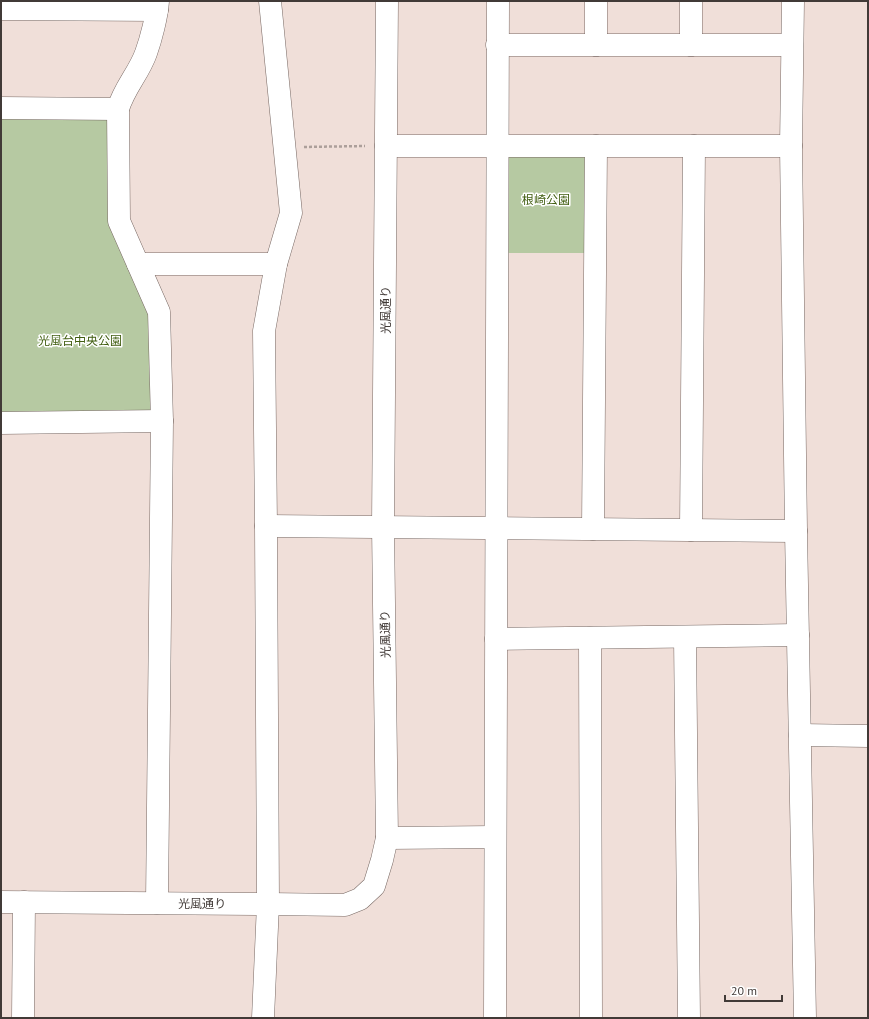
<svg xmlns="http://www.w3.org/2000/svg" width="869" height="1019" font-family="'PT Sans','Noto Sans JP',sans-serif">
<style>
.green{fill:#b6c9a2}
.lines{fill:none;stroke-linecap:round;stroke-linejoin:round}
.minor-casing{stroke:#786964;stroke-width:23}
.path{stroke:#ac9f9a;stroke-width:2.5;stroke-dasharray:3 2;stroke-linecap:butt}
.minor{stroke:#fff;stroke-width:22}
.labels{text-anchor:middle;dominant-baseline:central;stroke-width:3;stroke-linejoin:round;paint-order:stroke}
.park-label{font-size:12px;fill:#415e11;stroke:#fff}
.street-label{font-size:12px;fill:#413a37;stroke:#fff}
</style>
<rect width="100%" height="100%" fill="#f0dfd9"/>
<!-- green -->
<g class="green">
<polygon points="1,108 118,109 119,221 159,312 162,421 1,422"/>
<polygon points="497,146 596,146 595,253 497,253"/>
</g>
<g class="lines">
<defs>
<g id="minor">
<polyline points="596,1 596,45"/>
<polyline points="793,1 791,146 796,531 805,1018"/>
<polyline points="1,9 157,10"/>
<polyline points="497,45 792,45"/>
<polyline points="691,45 691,1"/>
<polyline points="1,108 118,109"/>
<polyline points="386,146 791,146"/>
<polyline points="138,264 276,264"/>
<polyline points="1,423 162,421"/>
<polyline points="266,526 796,531"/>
<polyline points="593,529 596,146"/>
<polyline points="691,530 694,146"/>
<polyline points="685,637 689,1018"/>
<polyline points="590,638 591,1018"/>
<polyline points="496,639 798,635"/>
<polyline points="800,735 868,736"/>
<polyline points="387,838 495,837"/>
<polyline points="1,902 268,904 345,905 360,899 374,886 382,860 387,838 383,526 387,1"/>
<path d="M157,903L162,421L159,312L119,221L118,109C124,88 139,73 146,53C151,39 157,16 158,1"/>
<polyline points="23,1018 24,902"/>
<polyline points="263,1018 268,904 266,526 264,331 276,264 291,213 270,1"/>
<polyline points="495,1018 498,1"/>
</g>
</defs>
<!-- minor casing -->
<use href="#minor" class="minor-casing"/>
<!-- path -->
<polyline class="path" points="304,147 365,146"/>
<!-- minor -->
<use href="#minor" class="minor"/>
</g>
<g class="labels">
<!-- park labels -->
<g class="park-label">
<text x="546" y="199">根崎公園</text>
<text x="80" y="340">光風台中央公園</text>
</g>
<!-- street labels -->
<g class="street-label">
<text transform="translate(385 310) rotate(-90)">光風通り</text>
<text transform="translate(385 634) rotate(-91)">光風通り</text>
<text x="202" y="903">光風通り</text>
</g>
</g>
<!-- border -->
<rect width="869" height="1019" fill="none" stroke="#413a37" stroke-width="4"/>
<!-- scale -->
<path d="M725 995v6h57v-6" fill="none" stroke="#413a37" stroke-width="2"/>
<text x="731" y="995" font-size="12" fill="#413a37" stroke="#ffffff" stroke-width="3" paint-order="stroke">20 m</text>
</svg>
